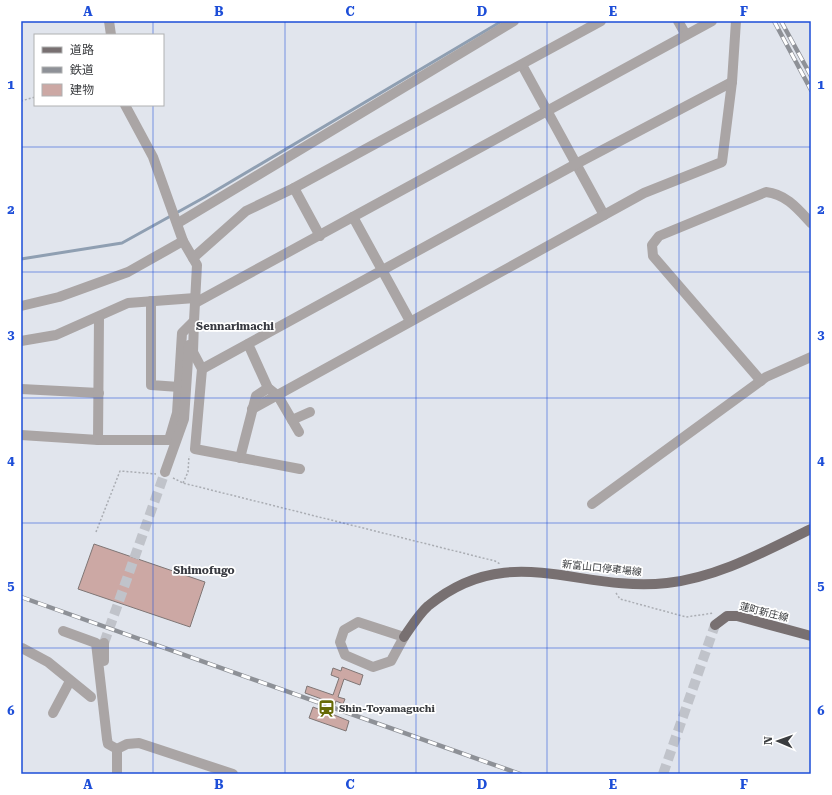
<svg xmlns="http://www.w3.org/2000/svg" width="832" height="795" font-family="'Roboto Serif','Noto Sans JP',serif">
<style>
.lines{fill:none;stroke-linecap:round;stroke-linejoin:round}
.stream{stroke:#8f9fb2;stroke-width:3}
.building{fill:#cca8a4;stroke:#7f7675}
.minor-tunnel{stroke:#c0c3ca;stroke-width:10;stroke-dasharray:10 5;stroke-linecap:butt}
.major-tunnel{stroke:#c0c3ca;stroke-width:10;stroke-dasharray:10 5;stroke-linecap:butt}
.path{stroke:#aaadb3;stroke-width:1.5;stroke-dasharray:2 2;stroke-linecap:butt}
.minor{stroke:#aaa5a5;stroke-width:10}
.major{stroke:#787071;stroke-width:10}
.rail-casing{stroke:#8e9197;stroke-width:4.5}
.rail{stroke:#fff;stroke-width:3;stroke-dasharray:9;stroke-linecap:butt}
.grid{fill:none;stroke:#1d4ed8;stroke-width:1;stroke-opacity:0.55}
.labels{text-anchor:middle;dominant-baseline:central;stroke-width:3.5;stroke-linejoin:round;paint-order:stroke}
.street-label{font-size:10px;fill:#3a3c3f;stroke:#fff}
.poi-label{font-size:10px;font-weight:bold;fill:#3a3c3f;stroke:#fff;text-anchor:start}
.neighbourhood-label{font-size:11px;font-weight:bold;fill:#383a41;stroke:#fff}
.neatline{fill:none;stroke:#1d4ed8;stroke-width:1.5}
.grid-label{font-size:13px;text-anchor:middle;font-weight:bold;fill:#1d4ed8}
</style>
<rect width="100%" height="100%" fill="#e1e5ed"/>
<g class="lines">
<!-- stream -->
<polyline class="stream" points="21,259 122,243 205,197 502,21"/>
</g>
<!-- building -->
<g class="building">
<polygon points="94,544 205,582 190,627 78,589"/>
<polygon points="342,667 363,675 360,685 344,679 338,697 345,699 343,704 336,701 332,714 349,721 346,731 309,718 313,707 326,712 330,702 305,693 307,686 333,695 339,678 331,675 333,668 341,671"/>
</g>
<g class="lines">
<!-- minor-tunnel -->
<polyline class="minor-tunnel" points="104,643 165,472"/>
<!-- major-tunnel -->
<polyline class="major-tunnel" points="663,774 715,625"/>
<!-- path -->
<g class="path">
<polyline points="21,101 35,97"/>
<polyline points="173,478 183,483 495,561 500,564"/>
<polyline points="183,483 188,472 189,456"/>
<polyline points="96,532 120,471 156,474"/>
<polyline points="616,593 620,599 686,617 714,613"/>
</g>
<!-- minor -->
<g class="minor">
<polyline points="109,21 111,35"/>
<polyline points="678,21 686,35"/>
<polyline points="522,65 604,215"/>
<polyline points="294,188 320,236"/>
<polyline points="353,217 410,321"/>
<polyline points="178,223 514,21"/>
<polyline points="193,258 246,211 294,188 601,21"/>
<polyline points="151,301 151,385 179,387"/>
<polyline points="195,303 712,21"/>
<polyline points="21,306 59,297 128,272 183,241"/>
<polyline points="194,321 193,352 202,369 195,449 300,469"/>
<polyline points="21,341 56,335 128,303 195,298"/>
<polyline points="248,344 268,388 278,396 299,432"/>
<polyline points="202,369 576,164 732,82"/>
<path d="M761,381L653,256L652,245L659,236L766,192C786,194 798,209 811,223"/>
<polyline points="21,389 99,393"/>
<polyline points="252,409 644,193 722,162 732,82 736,21"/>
<polyline points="292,420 310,412"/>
<polyline points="21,435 98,440 169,440 177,413 182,333 194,321 197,265 183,241 153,157 125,105"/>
<polyline points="98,440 99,317"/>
<polyline points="240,458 256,396 268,388"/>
<polyline points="165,472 184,419 189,345"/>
<polyline points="592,504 766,377 811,357"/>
<polygon points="358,622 404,637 391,661 373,667 345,655 340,642 344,630"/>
<polyline points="63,631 96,643 107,739 108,744 117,749"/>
<polyline points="104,643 104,661"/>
<polyline points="22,648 48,662 91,697"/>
<polyline points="53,713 70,681"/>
<polyline points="117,774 117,749 127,744 139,743 233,774"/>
</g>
<!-- major -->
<g class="major">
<polyline points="715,625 727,616 737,616 811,636"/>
<path d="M404,637C411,627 419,614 428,606C509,539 579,593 667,583C719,577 765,551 811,529"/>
</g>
<defs>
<g id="rail">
<polyline points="774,21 811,90"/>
<polyline points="781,21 811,76"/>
<polyline points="21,597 520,774"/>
</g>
</defs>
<!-- rail casing -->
<use href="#rail" class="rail-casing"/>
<!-- rail -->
<use href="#rail" class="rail"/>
</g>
<!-- grid -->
<path class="grid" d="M153,21V35M285,21V774M416,21V774M547,21V774M679,21V774M153,105V774M21,147H811M21,272H811M21,398H811M21,523H811M21,648H811"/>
<!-- icons -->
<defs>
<symbol id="station-bare" viewBox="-9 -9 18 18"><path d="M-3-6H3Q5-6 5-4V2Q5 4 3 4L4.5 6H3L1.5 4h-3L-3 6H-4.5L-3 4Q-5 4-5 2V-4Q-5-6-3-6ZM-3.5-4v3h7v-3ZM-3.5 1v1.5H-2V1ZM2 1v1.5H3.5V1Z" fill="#676a08" stroke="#fff" stroke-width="2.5" paint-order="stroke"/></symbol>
</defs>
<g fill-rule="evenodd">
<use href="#station-bare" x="314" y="696" width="25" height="25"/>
</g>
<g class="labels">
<!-- street labels -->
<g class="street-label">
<text transform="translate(602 568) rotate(6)">新富山口停車場線</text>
<text transform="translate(764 612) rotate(14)">蓮町新庄線</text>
</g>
<!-- poi labels -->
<g class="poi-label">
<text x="339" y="708">Shin-Toyamaguchi</text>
</g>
<!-- neighbourhood labels -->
<g class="neighbourhood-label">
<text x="235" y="326">Sennarimachi</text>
<text x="204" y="570">Shimofugo</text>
</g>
</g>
<!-- border -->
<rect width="832" height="795" fill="none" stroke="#ffffff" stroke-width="44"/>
<!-- legend -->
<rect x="34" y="34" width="130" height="72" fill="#ffffff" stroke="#b0b1b2"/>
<rect x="42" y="47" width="20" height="6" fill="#787071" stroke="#b0b1b2"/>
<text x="70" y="54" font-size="12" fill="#3a3c3f">道路</text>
<rect x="42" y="67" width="20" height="6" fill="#8e9197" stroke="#b0b1b2"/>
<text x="70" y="74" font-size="12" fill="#3a3c3f">鉄道</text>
<rect x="42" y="84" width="20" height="12" fill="#cca8a4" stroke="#b0b1b2"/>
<text x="70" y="94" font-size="12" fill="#3a3c3f">建物</text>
<!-- north arrow -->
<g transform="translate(778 741) rotate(272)" stroke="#ffffff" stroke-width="3" paint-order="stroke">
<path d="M0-3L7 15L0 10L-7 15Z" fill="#3a3c3f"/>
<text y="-6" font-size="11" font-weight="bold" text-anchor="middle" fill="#3a3c3f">N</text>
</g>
<rect x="22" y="22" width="788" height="751" class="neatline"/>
<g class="grid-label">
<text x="88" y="16">A</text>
<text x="219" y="16">B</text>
<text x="350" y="16">C</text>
<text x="482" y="16">D</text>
<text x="613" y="16">E</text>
<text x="744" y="16">F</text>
<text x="11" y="89">1</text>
<text x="821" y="89">1</text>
<text x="11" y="214">2</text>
<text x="821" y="214">2</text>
<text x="11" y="339">3</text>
<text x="821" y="339">3</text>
<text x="11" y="465">4</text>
<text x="821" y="465">4</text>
<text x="11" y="590">5</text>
<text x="821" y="590">5</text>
<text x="11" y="715">6</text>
<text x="821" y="715">6</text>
<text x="88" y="789">A</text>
<text x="219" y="789">B</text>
<text x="350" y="789">C</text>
<text x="482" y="789">D</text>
<text x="613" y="789">E</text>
<text x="744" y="789">F</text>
</g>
</svg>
